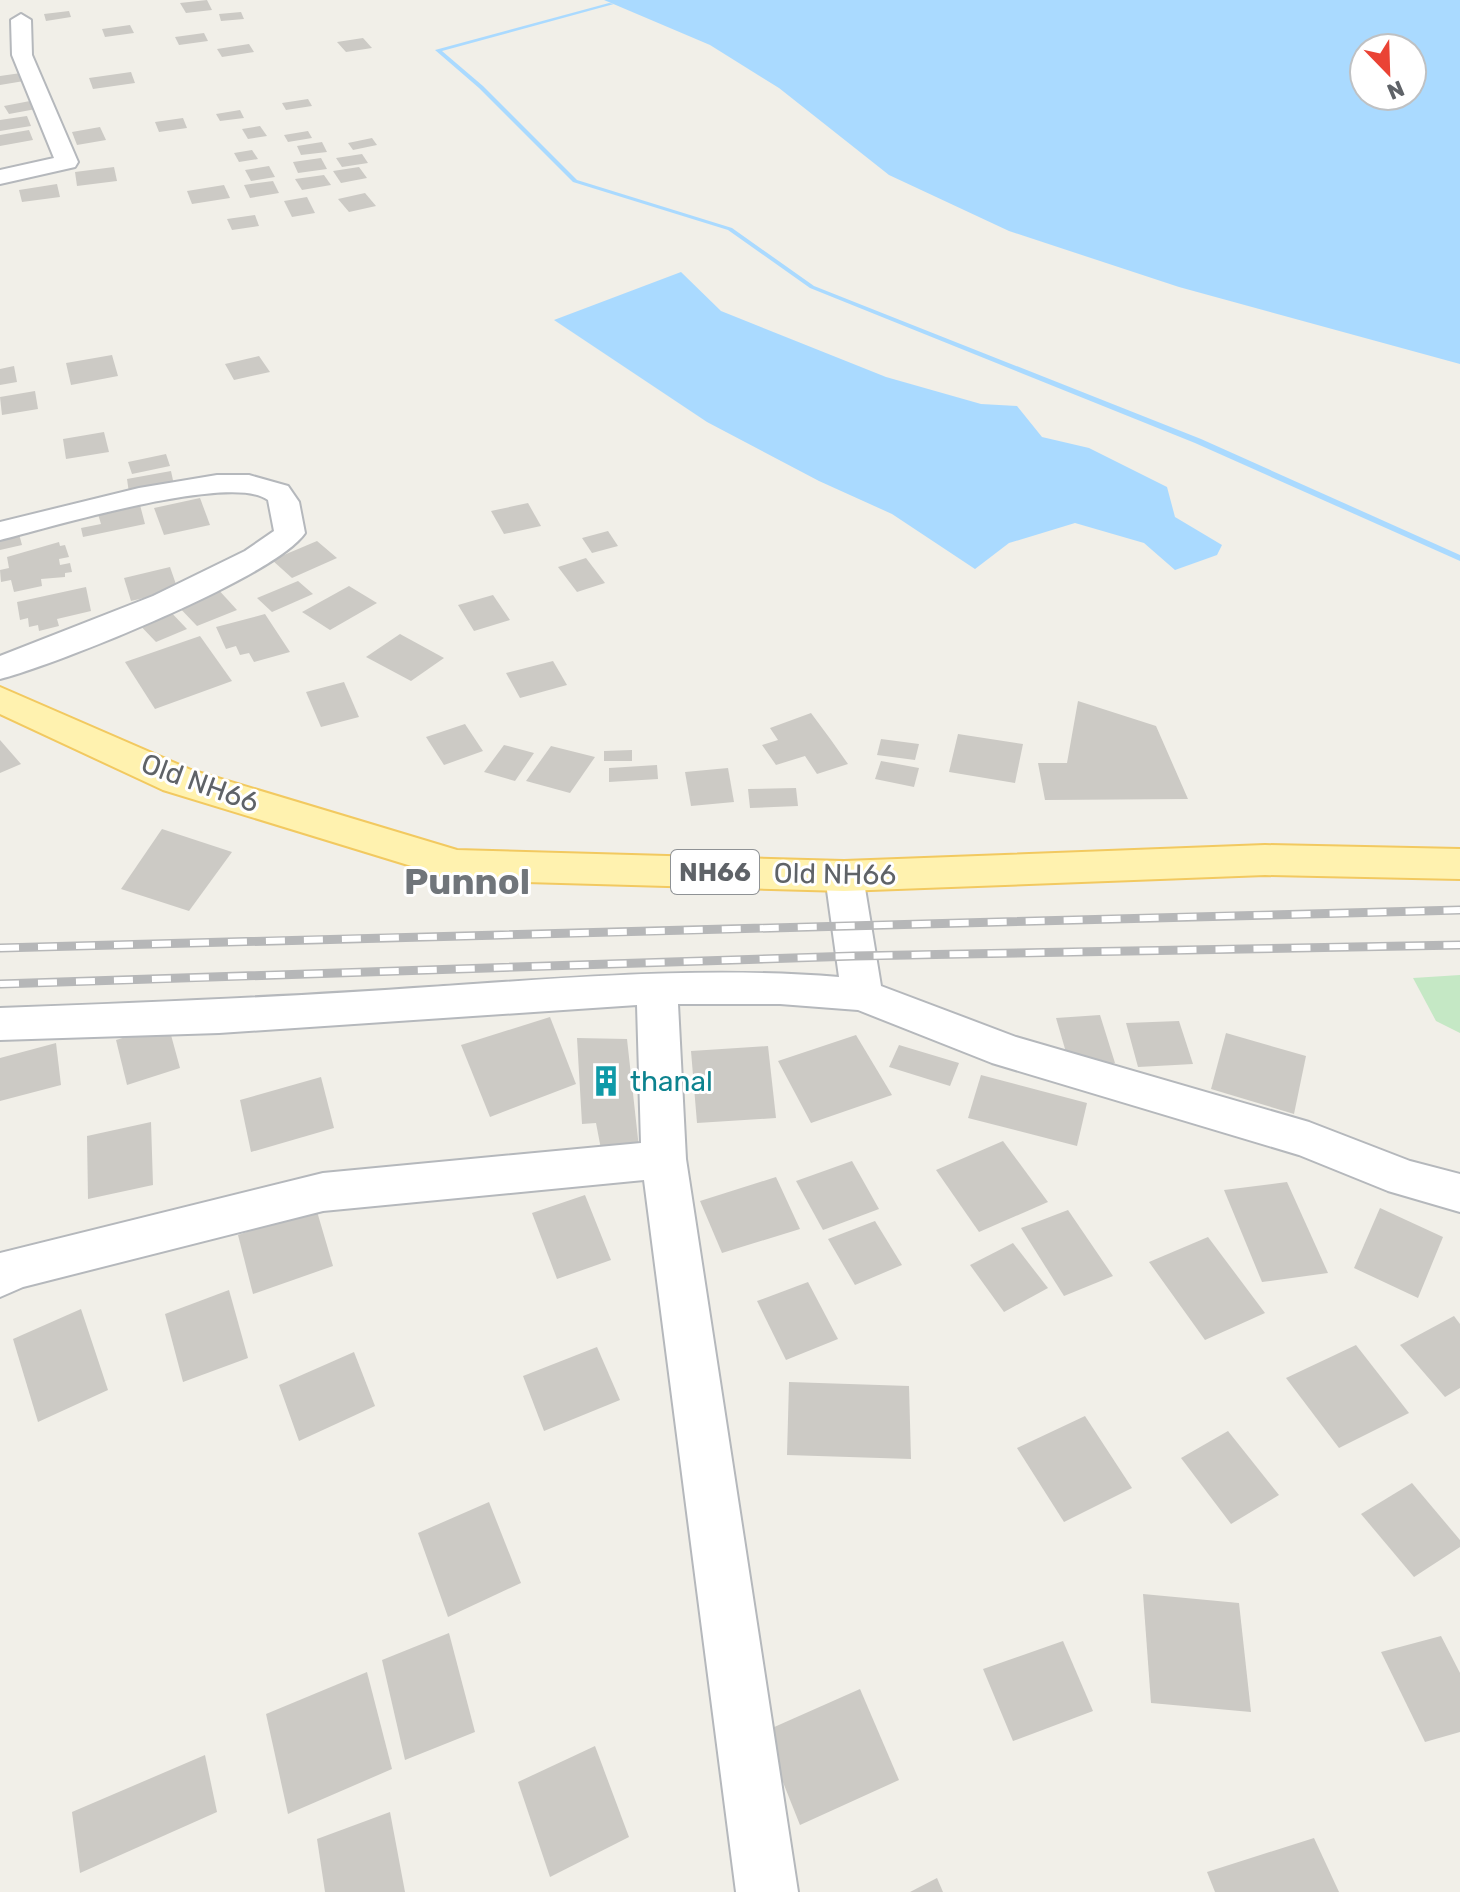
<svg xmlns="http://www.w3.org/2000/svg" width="1460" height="1892" font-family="Rubik,sans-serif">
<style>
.green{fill:#c5e8c5}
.water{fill:#aadaff;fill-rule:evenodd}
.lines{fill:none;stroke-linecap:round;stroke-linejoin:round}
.stream{fill:#aadaff;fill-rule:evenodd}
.building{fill:#cccac5}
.minor-casing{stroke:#b5b8bc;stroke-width:4}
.primary-casing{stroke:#f2c960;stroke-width:4}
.minor{fill:#fff;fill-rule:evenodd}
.primary{fill:#fff2af;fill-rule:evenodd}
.rail-casing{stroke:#b6b7b8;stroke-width:9}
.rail{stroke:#fff;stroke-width:6;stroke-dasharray:19;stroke-linecap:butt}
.labels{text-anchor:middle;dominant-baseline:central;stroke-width:6;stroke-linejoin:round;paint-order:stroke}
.shield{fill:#fff;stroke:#8f9295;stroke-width:2}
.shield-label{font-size:26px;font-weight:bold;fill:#5f6368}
.street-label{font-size:28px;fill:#5f6368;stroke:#fff}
.culture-label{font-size:28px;fill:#0d838f;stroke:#fff;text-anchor:start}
.district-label{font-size:36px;font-weight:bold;fill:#70757a;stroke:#fff}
</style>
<rect width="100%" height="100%" fill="#f1efe8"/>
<!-- green -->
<polygon class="green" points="1460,975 1460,1033 1436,1021 1413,978"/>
<!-- water -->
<g class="water">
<path d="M604,0H1460V364L1179,287L1009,231L889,175L779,88L710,45ZM1412,48V96H1364V48Z"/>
<polygon points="681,272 721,311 886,377 981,404 1017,406 1042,437 1089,448 1167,487 1175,517 1222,545 1217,555 1175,570 1144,543 1075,523 1009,543 975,569 892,514 819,481 707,422 554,320"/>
</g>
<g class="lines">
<!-- stream -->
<polygon class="stream" points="609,3 614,4 442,51 483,86 577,180 732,228 814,286 1201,439 1460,555 1460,561 1195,443 810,288 728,230 573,182 479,88 435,50"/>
</g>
<!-- building -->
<g class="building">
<polygon points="207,0 212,10 186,13 180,3"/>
<polygon points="69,11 71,17 46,21 44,14"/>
<polygon points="241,12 244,19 221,21 219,14"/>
<polygon points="130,25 134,33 105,37 102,29"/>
<polygon points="204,33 208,41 179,45 175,37"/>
<polygon points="363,38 372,48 346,52 337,42"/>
<polygon points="249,44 254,52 222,57 217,49"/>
<polygon points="131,72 135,83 93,89 89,78"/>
<polygon points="21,73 24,81 0,85 0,76"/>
<polygon points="308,99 312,106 286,110 282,103"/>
<polygon points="30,101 36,109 9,114 4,106"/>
<polygon points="240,110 244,118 220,121 216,114"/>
<polygon points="27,116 31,126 0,131 0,120"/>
<polygon points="183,118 187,128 159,132 155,122"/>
<polygon points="260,126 267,136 248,139 242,129"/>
<polygon points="100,127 106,140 77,145 72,132"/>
<polygon points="29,130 33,140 0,146 0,135"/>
<polygon points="308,131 312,138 288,142 284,135"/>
<polygon points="372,138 377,145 353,150 348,143"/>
<polygon points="322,142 327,152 301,155 297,146"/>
<polygon points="252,150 258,159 239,162 234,153"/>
<polygon points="362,154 368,163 342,167 336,158"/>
<polygon points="321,158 327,169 298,173 293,162"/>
<polygon points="269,166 275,177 251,181 245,170"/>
<polygon points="114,167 117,181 77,186 75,172"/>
<polygon points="359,167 367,178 341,183 333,171"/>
<polygon points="324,175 331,185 302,190 295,179"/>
<polygon points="273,181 279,193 250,198 244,185"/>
<polygon points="57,184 60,197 22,202 19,190"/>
<polygon points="224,185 230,198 192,204 187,191"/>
<polygon points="365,193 376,206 349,212 338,199"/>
<polygon points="307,197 315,213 292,217 284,201"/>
<polygon points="255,215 259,226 232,230 227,219"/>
<polygon points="112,355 118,376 71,385 66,363"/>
<polygon points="259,356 270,372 234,380 225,364"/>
<polygon points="14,366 17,382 0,385 0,369"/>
<polygon points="35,391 38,409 2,415 0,397"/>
<polygon points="104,432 109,452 66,459 63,439"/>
<polygon points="166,454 170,466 132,474 128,462"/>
<polygon points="171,471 174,485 129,493 127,479"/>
<polygon points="200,498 210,525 164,535 154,508"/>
<polygon points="528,503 541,526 504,534 491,511"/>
<polygon points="140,505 145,524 83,537 81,528 101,524 98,514"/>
<polygon points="18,530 22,545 0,550 0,534"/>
<polygon points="608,531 618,546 592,553 582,538"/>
<polygon points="317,541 337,558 292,578 272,560"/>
<polygon points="59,542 60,546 65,545 69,557 59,559 60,565 70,563 72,572 65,573 65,577 41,579 42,586 14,592 11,580 1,582 0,570 9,568 7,557"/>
<polygon points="586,558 605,583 577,592 558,567"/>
<polygon points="170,567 178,590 131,601 124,578"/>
<polygon points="298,581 313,594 272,612 257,598"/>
<polygon points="349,586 377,603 330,630 302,612"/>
<polygon points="86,587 91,611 57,619 59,626 39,631 38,625 29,627 28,618 20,620 17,602"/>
<polygon points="216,587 237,610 197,626 175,603"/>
<polygon points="493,595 510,620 474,631 458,605"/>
<polygon points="165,606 187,629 156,642 134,619"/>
<polygon points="265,614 290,652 254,662 249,653 240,655 236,646 226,649 216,627"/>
<polygon points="400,634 444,658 411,681 366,657"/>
<polygon points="200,636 232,681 155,709 125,662"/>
<polygon points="553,661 567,685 520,698 506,673"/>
<polygon points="344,682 359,717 321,727 306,692"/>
<polygon points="1078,701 1156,726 1188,799 1045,800 1038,763 1067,763"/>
<polygon points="811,713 831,740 848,764 817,774 805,756 776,765 762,745 778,740 770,728"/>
<polygon points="465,724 483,751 444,765 426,737"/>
<polygon points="958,734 1023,744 1015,783 949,772"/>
<polygon points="881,739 919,744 915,760 877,755"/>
<polygon points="0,740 21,764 0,773"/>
<polygon points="504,745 534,753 515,781 484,772"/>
<polygon points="551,746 595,757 570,793 526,781"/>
<polygon points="632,750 632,761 604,761 604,751"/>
<polygon points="881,761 919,768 914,787 875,779"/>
<polygon points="657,765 658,779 609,782 609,768"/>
<polygon points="728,768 734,802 691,806 685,772"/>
<polygon points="796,788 798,806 750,808 748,789"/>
<polygon points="162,829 232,852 189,911 121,889"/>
<polygon points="1100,1015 1115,1063 1070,1066 1056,1018"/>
<polygon points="550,1017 576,1084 490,1117 461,1045"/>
<polygon points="1179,1021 1193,1064 1138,1067 1126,1023"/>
<polygon points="168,1024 180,1068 127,1085 116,1040"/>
<polygon points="1226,1033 1306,1056 1294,1114 1211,1089"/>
<polygon points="856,1035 892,1095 811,1123 778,1061"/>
<polygon points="577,1038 627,1039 639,1148 601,1149 596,1123 582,1124"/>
<polygon points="56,1043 61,1085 0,1101 0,1058"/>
<polygon points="899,1045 959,1063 950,1086 889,1067"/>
<polygon points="768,1046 776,1118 697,1123 691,1051"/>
<polygon points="981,1075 1087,1103 1077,1146 968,1118"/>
<polygon points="321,1077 334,1128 251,1152 240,1100"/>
<polygon points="151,1122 153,1185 88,1199 87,1136"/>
<polygon points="1003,1141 1048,1202 979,1232 936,1170"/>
<polygon points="852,1161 879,1209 823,1230 796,1181"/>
<polygon points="776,1177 800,1229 722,1253 700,1201"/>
<polygon points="1287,1182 1328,1273 1262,1282 1224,1190"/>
<polygon points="585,1195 611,1260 557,1279 532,1213"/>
<polygon points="316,1208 333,1266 253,1294 238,1235"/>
<polygon points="1380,1208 1443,1237 1418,1298 1354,1268"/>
<polygon points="1068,1210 1113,1276 1064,1296 1021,1228"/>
<polygon points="875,1221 902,1265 855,1285 828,1239"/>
<polygon points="1208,1237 1265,1313 1205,1340 1149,1262"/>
<polygon points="1013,1243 1048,1288 1004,1312 970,1265"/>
<polygon points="808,1282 838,1339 786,1360 757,1301"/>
<polygon points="229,1290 248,1358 183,1382 165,1314"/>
<polygon points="81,1309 108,1390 38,1422 13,1339"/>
<polygon points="1454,1316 1460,1324 1460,1388 1445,1397 1400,1345"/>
<polygon points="1356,1345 1409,1413 1339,1448 1286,1378"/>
<polygon points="597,1347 620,1400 544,1431 523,1376"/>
<polygon points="354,1352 375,1406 299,1441 279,1385"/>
<polygon points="789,1382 909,1386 911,1459 787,1455"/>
<polygon points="1085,1416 1132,1488 1064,1522 1017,1448"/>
<polygon points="1228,1431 1279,1495 1231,1524 1181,1458"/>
<polygon points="1412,1483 1460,1540 1460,1547 1414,1577 1361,1514"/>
<polygon points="489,1502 521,1583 448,1617 418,1533"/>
<polygon points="1143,1594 1239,1603 1251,1712 1151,1703"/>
<polygon points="449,1633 475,1732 405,1760 382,1660"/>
<polygon points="1441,1636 1460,1673 1460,1732 1425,1742 1381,1652"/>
<polygon points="1063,1641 1093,1711 1013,1741 983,1669"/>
<polygon points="367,1672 392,1769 288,1814 266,1714"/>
<polygon points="860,1689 899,1780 800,1825 763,1732"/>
<polygon points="595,1746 629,1837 550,1877 518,1782"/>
<polygon points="205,1755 217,1812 80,1873 72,1812"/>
<polygon points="390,1812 405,1892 325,1892 317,1839"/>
<polygon points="1314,1838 1339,1892 1215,1892 1207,1872"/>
<polygon points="937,1878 943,1892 910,1892"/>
</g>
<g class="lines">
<defs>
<g id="minor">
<polygon points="21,14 31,20 32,55 78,162 75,167 0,184 0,170 54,158 12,55 11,20"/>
<path d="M217,475H249L288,486L299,502L305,533C275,577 58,664 0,679V656L153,596L245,551L274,531L268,500C232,472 48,528 0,540V522L139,488Z"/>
<path d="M844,862L858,866L863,876L881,986L1016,1037L1309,1122L1410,1161L1460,1174V1212L1388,1191L1299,1155L992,1063L858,1010L780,1004H678L686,1159L798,1892H736L644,1180L323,1211L23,1287L0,1297V1253L323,1173L641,1143L637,1005L219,1033L0,1040V1008C143,1003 286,997 429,987C566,978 702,966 839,977L825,876L830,866Z"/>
</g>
<polygon id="primary" points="0,687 191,770 457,850 844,861 1265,845 1460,849 1460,879 1265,875 844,891 457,880 163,790 0,714"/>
</defs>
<!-- minor casing -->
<use href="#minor" class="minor-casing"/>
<!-- primary casing -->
<use href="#primary" class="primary-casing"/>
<!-- minor -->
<use href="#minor" class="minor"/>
<!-- primary -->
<use href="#primary" class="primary"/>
<defs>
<g id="rail">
<polyline points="0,948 1460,910"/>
<polyline points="0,984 854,956 1460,945"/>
</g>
</defs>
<!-- rail casing -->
<use href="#rail" class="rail-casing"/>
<!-- rail -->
<use href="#rail" class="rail"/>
</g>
<!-- icons -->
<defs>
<symbol id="building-bare" viewBox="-9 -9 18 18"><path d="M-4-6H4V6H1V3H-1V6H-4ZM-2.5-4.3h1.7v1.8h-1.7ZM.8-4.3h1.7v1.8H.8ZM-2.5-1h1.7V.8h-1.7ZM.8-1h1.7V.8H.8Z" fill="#0f9aa8" stroke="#fff" stroke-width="2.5" paint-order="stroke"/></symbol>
</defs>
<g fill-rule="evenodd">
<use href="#building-bare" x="584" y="1059" width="44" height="44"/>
</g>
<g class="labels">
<!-- shield labels -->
<rect class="shield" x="671" y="850" width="88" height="44" rx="6"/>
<g class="shield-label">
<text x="715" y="872">NH66</text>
</g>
<!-- street labels -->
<g class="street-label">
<text transform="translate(200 783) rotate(20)">Old NH66</text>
<text transform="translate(835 874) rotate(1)">Old NH66</text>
</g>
<!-- culture labels -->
<g class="culture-label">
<text x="630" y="1081">thanal</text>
</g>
<!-- district labels -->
<g class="district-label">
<text x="467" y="881">Punnol</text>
</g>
</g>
<!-- north arrow -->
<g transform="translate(1388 72) rotate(157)"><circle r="38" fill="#ffffff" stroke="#bfc1c3" stroke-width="2"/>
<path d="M0-6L14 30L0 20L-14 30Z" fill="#ea4335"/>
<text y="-12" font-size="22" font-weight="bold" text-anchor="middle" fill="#5f6368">N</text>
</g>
</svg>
